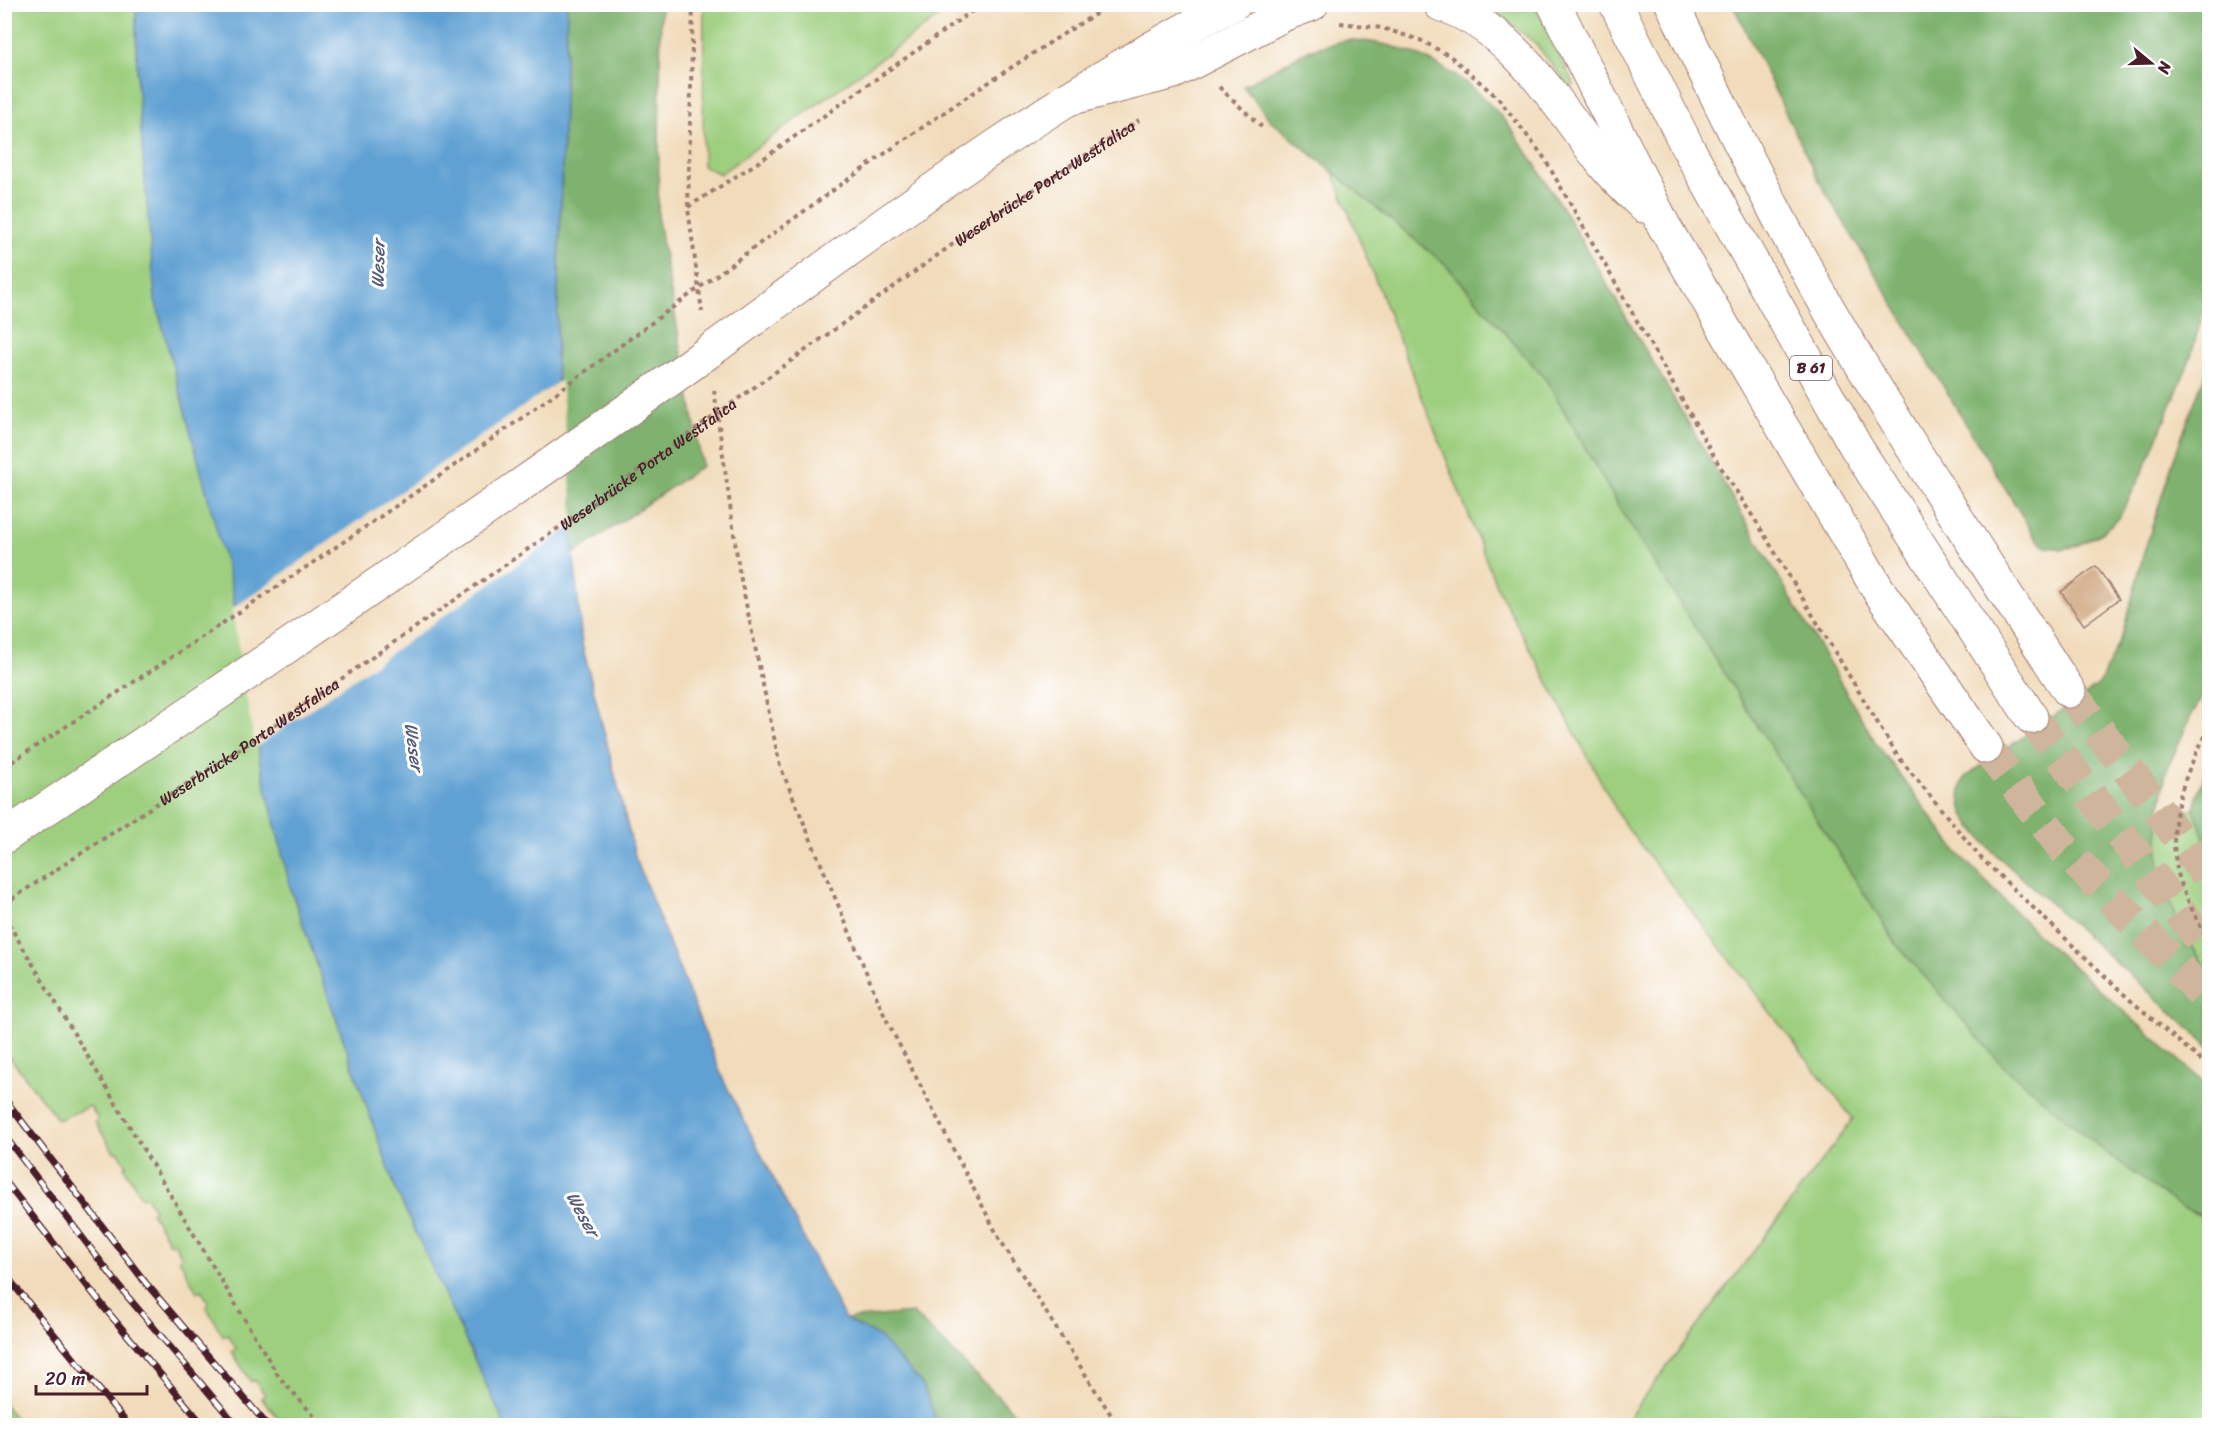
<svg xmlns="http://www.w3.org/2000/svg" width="2214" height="1430" font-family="Sriracha,sans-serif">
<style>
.green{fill:#9dcf7f;stroke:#747755;stroke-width:1.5}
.forest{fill:#7eb26e;stroke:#64684c;stroke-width:1.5}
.water{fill:#60a1d3;stroke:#55607f;stroke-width:1.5}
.pier{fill:#f1dbba}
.building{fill:#cea57e}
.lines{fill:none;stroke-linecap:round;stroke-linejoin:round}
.highway-tunnel{stroke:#d0b59d;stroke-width:33;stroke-dasharray:33 16;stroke-linecap:butt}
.primary-casing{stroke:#9e7d72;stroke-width:35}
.highway-casing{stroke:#9e7d72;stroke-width:35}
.path{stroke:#9e7d72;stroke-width:4;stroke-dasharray:4.5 4.5;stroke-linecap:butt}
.primary{stroke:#fff;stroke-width:33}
.highway{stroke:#fff;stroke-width:33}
.rail-casing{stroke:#4a1f2b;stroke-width:7}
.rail{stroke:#fff;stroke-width:4.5;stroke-dasharray:14;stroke-linecap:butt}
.primary-bridge-casing{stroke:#9e7d72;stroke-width:35;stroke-linecap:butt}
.highway-bridge-casing{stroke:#9e7d72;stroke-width:35;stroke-linecap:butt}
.path-bridge{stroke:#9e7d72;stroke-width:4;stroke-dasharray:4.5 4.5;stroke-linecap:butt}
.primary-bridge{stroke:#fff;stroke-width:33}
.highway-bridge{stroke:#fff;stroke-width:33}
.labels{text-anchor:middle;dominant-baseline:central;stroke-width:6;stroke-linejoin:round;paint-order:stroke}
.shield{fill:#fff;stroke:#80626b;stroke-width:1.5}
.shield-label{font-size:15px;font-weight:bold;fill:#4a1f2b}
.street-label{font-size:16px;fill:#4a1f2b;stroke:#fff}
.water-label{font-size:18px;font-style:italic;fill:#545a77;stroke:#fff}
</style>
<rect width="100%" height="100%" fill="#fff"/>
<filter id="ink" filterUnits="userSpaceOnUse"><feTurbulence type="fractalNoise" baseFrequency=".0167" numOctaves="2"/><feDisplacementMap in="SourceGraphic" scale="12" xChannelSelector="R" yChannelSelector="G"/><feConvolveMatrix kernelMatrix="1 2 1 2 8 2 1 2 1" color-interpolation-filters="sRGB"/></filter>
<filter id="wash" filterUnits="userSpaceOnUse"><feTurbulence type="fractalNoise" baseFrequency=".008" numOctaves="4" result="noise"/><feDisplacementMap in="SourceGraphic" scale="24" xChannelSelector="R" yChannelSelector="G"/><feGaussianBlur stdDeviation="1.35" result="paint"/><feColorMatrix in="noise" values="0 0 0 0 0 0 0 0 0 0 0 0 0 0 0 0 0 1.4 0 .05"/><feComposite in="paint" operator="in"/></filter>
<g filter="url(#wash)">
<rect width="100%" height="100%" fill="#f1dbba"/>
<!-- green -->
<g class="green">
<polygon points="5,5 136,5 137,84 230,580 260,762 291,890 396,1190 505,1425 291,1426 289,1423 285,1425 261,1398 265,1395 255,1380 251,1382 232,1352 236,1349 228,1334 223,1336 206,1306 209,1303 201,1290 197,1292 179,1259 182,1257 174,1242 170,1244 151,1212 154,1210 146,1196 142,1198 124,1167 127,1165 118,1151 114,1152 95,1122 98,1119 90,1106 58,1120 5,1051"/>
<polygon points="704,5 704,4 955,5 720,174 703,166"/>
<polygon points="1487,5 1535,5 1574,85 1570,88 1535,43"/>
<polygon points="1332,170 1447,266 1546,380 1625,517 2182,1208 2209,1219 2209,1425 1623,1425 1853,1119 1622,821 1496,585"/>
<polygon points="2194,808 2210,853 2209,973 2179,929 2159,874 2158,822"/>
<polygon points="4,1405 5,1405 21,1425 5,1425"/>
</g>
<!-- forest -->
<g class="forest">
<polygon points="567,5 661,5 658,220 702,466 574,554 556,361"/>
<polygon points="1733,5 2209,5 2209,293 2189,362 2147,463 2119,518 2100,534 2076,546 2063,549 2046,547 2036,539 1820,183"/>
<path d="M1345,40C1408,40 1466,74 1505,121C1526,147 1543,178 1561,206L1876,743L1958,853L2040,937L2209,1087V1218L2182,1208L2109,1155L2003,1066L1896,944L1625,517L1546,380L1447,266L1270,120L1243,86L1309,50Z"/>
<path d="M2209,363V685L2191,716L2166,772L2158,822L2159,874L2180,929L2209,973V1046L1992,851C1973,827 1950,809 1965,777L2099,685L2123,632L2144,552L2174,458Z"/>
<polygon points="2209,759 2209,853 2194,808"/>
<polygon points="913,1313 1023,1421 1026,1425 938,1425 922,1384 845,1319"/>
</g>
<!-- water -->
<polygon class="water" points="136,5 567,5 556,361 582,644 636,859 723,1079 845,1319 879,1337 922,1384 938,1425 505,1425 396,1190 291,890 260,762 230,580 155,299 137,84"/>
<!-- pier -->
<polygon class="pier" points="561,380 574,525 255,748 232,609"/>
<g id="blocks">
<!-- building -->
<polygon class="building" points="2096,566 2119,599 2084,625 2061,592"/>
</g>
</g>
<g filter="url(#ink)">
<use href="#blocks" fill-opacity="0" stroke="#9e7d72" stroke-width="1.5"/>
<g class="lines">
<!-- highway-tunnel -->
<g class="highway-tunnel">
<polyline points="2069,691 2210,879"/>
<polyline points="2031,717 2210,951"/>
<polyline points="1986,747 2064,849 2210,1001"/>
</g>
<defs>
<polyline id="primary" points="4,837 204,703"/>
<g id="highway">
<path d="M1440,4C1517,30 1557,106 1605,166C1616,180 1631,193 1644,206"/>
<polyline points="1554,4 1664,226 1879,591 1986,747"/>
<polyline points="1616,4 1688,148 1856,447 2031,717"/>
<path d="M1672,4C1722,109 1774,214 1832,315C1907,443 1988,567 2069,691"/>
<polyline points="1285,14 1312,4"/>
</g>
</defs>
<!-- primary casing -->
<use href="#primary" class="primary-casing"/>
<!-- highway casing -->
<use href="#highway" class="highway-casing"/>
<!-- path -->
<g class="path">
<polyline points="693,4 688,208 702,312"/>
<polyline points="1340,23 1382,28 1420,40 1450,56 1498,98 1543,156 1718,463 1759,526 1897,755 1980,857 2129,999 2210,1068"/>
<polyline points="1219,87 1265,130"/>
<polyline points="688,207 760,161 982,4"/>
<polyline points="714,390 739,570 780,766 885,1017 999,1238 1118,1426"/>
<path d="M2210,728C2183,773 2165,825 2179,877C2186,900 2199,923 2210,945"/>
<polyline points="4,916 279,1377 323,1426"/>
</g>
<!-- primary -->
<use href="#primary" class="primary"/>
<!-- highway -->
<use href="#highway" class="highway"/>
<defs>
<g id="rail">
<polyline points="4,1098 145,1282 268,1426"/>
<polyline points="4,1135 127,1296 237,1426"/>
<polyline points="4,1180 107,1311 204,1426"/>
<polyline points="4,1273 129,1426"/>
</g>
</defs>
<!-- rail casing -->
<use href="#rail" class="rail-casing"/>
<!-- rail -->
<use href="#rail" class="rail"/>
<defs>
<path id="primary-bridge" d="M204,703C373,588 541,473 707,353C877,230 1045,100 1233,4"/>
<polyline id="highway-bridge" points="1064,100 1174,72 1285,14"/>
</defs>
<!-- primary-bridge casing -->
<use href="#primary-bridge" class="primary-bridge-casing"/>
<!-- highway-bridge casing -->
<use href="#highway-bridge" class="highway-bridge-casing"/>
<!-- path-bridge -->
<g class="path-bridge">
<path d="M4,767C174,656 344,544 509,427C708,284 902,131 1112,4"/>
<path id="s1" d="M4,904L246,745L567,522L974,229L1139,120"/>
</g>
<!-- primary-bridge -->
<use href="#primary-bridge" class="primary-bridge"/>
<!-- highway-bridge -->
<use href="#highway-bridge" class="highway-bridge"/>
</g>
</g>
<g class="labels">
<!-- shield labels -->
<rect class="shield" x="1790" y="356" width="42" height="24" rx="4.5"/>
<g class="shield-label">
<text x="1811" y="368">B 61</text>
</g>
<!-- street labels -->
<g class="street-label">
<text stroke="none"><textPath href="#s1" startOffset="1266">Weserbrücke Porta Westfalica</textPath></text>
<text stroke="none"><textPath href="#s1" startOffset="780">Weserbrücke Porta Westfalica</textPath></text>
<text stroke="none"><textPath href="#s1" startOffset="294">Weserbrücke Porta Westfalica</textPath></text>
</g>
<!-- water labels -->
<g class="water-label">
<text transform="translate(378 264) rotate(-89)">Weser</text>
<text transform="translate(414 747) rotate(82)">Weser</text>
<text transform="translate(583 1214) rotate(61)">Weser</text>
</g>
</g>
<!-- margin -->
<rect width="2214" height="1430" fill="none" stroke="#fff" stroke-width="24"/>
<!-- north arrow -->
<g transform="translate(2151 63) rotate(109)" stroke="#ffffff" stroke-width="4.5" paint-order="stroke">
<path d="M0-4.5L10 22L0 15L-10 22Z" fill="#4a1f2b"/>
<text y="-9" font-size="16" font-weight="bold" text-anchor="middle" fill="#4a1f2b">N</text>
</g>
<!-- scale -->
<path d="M36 1385v9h111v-9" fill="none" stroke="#4a1f2b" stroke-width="3"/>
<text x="45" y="1385" font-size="18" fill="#4a1f2b" stroke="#ffffff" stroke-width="4.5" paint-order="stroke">20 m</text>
</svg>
